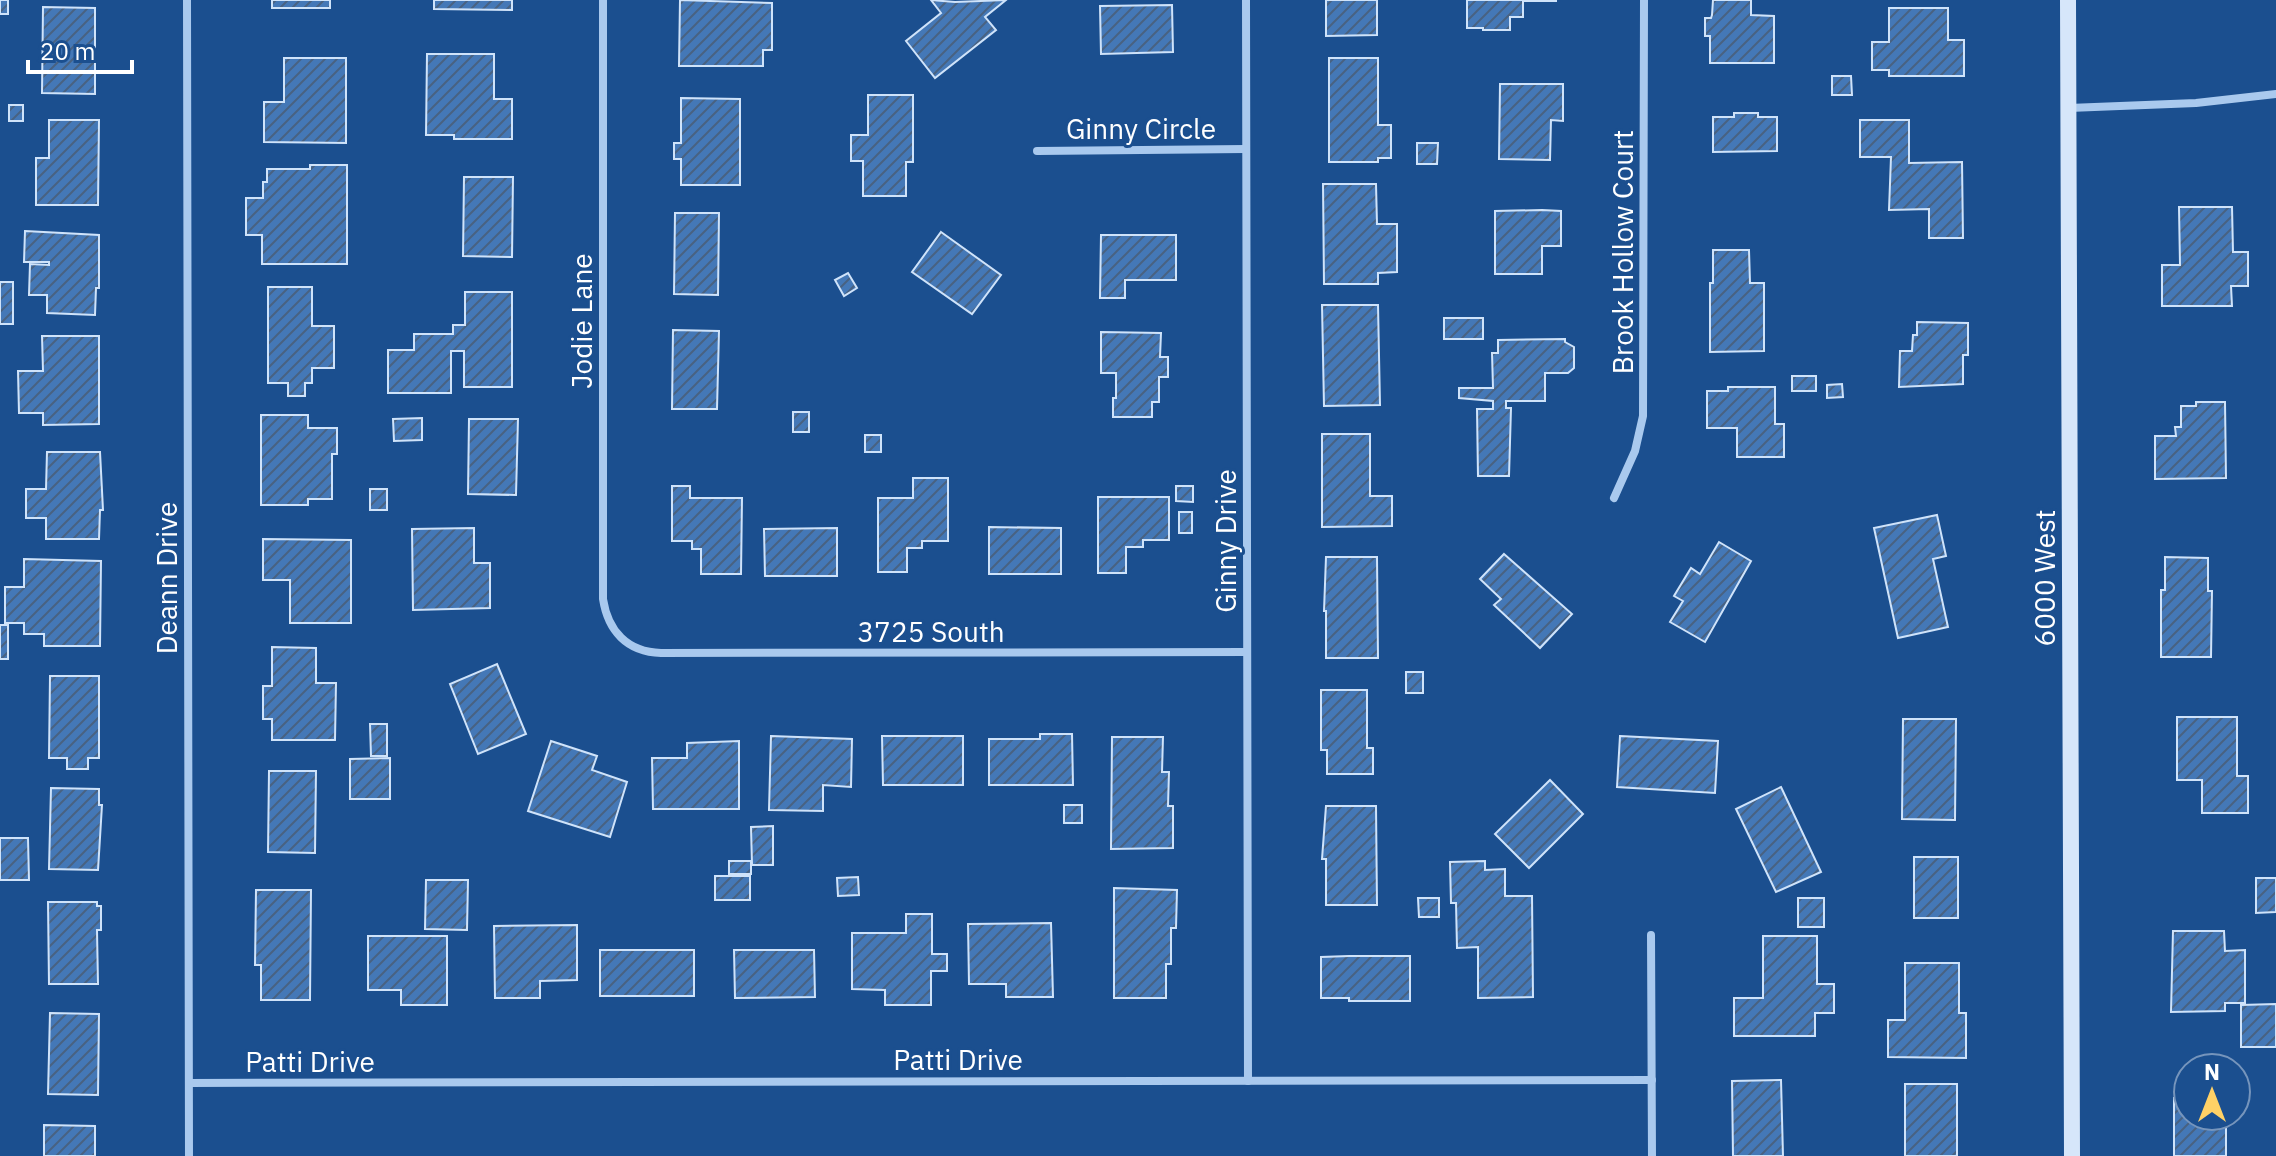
<svg xmlns="http://www.w3.org/2000/svg" width="2276" height="1156" font-family="'IBM Plex Sans',sans-serif">
<style>
.building{fill:url(#building-hatch);stroke:#cfe3fa;stroke-width:2}
.lines{fill:none;stroke-linecap:round;stroke-linejoin:round}
.street{stroke:#a9c9ee;stroke-width:8}
.secondary{stroke:#d6e6fa;stroke-width:16}
.labels{text-anchor:middle;dominant-baseline:central;stroke-width:6;stroke-linejoin:round;paint-order:stroke}
.street-label{font-size:28px;fill:#fff;stroke:#1b4f8f}
</style>
<defs>
<pattern id="building-hatch" width="6" height="6" patternUnits="userSpaceOnUse" patternTransform="scale(2)"><rect width="6" height="6" fill="#4478b7"/><path d="M-1 1l2-2M0 6l6-6M5 7l2-2" fill="none" stroke="#486282"/></pattern>
</defs>
<rect width="100%" height="100%" fill="#1b4f8f"/>
<!-- building -->
<g class="building">
<rect x="0" y="0" width="8" height="14"/>
<rect x="272" y="0" width="58" height="8"/>
<polygon points="434,0 512,0 512,10 434,9"/>
<polygon points="680,0 772,3 772,50 763,50 763,66 679,66"/>
<polygon points="931,0 955,2 1006,0 985,17 996,30 935,78 906,41 941,13"/>
<polygon points="1326,0 1377,0 1377,35 1326,36"/>
<polygon points="1467,0 1556,0 1556,1 1523,1 1523,17 1510,17 1510,30 1483,30 1483,28 1467,28"/>
<polygon points="1713,0 1751,0 1751,15 1774,16 1774,63 1710,63 1710,36 1705,36 1705,18 1711,18 1712,15"/>
<polygon points="1172,5 1173,52 1101,54 1100,6"/>
<polygon points="43,7 95,8 95,94 42,93"/>
<polygon points="1889,8 1948,8 1948,40 1964,40 1964,76 1889,76 1889,70 1872,70 1872,42 1889,42"/>
<polygon points="427,54 494,54 494,99 512,99 512,139 454,139 454,135 426,135"/>
<polygon points="284,58 346,58 346,143 264,142 264,102 284,102"/>
<polygon points="1329,58 1378,58 1378,125 1391,125 1391,158 1378,158 1378,162 1329,162"/>
<polygon points="1832,76 1851,76 1852,95 1832,95"/>
<polygon points="1500,84 1563,84 1563,121 1551,120 1550,160 1499,159"/>
<polygon points="868,95 913,95 913,162 906,162 906,196 863,196 863,161 851,161 851,135 868,135"/>
<polygon points="681,98 740,99 740,185 681,185 681,159 674,159 674,143 681,143"/>
<rect x="9" y="105" width="14" height="16"/>
<polygon points="1734,113 1758,113 1758,117 1777,117 1777,151 1713,152 1713,117 1734,117"/>
<polygon points="49,120 99,120 98,205 36,205 36,158 49,158"/>
<polygon points="1860,120 1909,120 1909,163 1962,162 1963,238 1929,238 1929,209 1889,210 1891,157 1860,157"/>
<polygon points="1417,143 1438,143 1437,164 1417,164"/>
<polygon points="310,165 347,165 347,264 262,264 262,235 246,235 246,198 263,198 263,182 267,182 267,169 310,169"/>
<polygon points="464,177 513,177 512,257 463,256"/>
<polygon points="1323,184 1376,184 1377,224 1397,224 1397,272 1378,273 1378,284 1324,284"/>
<polygon points="2179,207 2232,207 2233,252 2248,252 2248,286 2231,286 2232,306 2162,306 2162,265 2180,265"/>
<polygon points="1542,210 1561,211 1561,246 1542,246 1542,274 1495,274 1495,211"/>
<polygon points="675,213 719,213 718,295 674,294"/>
<polygon points="25,231 99,235 99,288 96,288 95,315 47,313 47,295 29,295 30,264 49,265 49,262 24,262"/>
<polygon points="941,232 1001,275 972,314 912,272"/>
<polygon points="1101,235 1176,235 1176,280 1125,280 1125,298 1100,298"/>
<polygon points="1713,250 1749,250 1750,283 1764,283 1764,351 1710,352 1710,283 1713,283"/>
<polygon points="848,273 857,288 844,296 835,280"/>
<rect x="0" y="282" width="13" height="42"/>
<polygon points="268,287 312,287 312,326 334,326 334,368 312,368 312,383 305,383 305,396 288,396 288,383 268,383"/>
<polygon points="465,292 512,292 512,387 464,387 464,351 451,351 451,393 388,393 388,350 414,350 414,334 453,334 453,325 465,325"/>
<polygon points="1322,305 1378,305 1380,405 1324,406"/>
<rect x="1444" y="318" width="39" height="21"/>
<polygon points="1917,322 1968,323 1968,355 1963,355 1963,384 1899,387 1900,351 1912,351 1913,335 1917,335"/>
<polygon points="673,330 719,331 717,409 672,409"/>
<polygon points="1101,332 1161,333 1160,357 1168,357 1168,377 1159,377 1159,402 1152,402 1152,417 1113,417 1113,398 1116,398 1116,373 1101,373"/>
<polygon points="42,336 99,336 99,424 43,425 43,413 19,413 18,371 43,371"/>
<polygon points="1565,339 1565,342 1574,347 1574,368 1568,373 1545,373 1545,401 1506,401 1506,408 1511,408 1509,476 1478,476 1477,409 1493,409 1493,401 1459,398 1459,388 1493,388 1492,353 1498,353 1498,340"/>
<rect x="1792" y="376" width="24" height="15"/>
<polygon points="1842,384 1843,397 1827,398 1827,385"/>
<polygon points="1728,387 1775,387 1775,424 1784,424 1784,457 1737,457 1737,428 1707,428 1707,391 1728,391"/>
<polygon points="2196,402 2225,402 2226,478 2155,479 2155,436 2176,436 2175,427 2181,427 2181,406 2196,406"/>
<rect x="793" y="412" width="16" height="20"/>
<polygon points="261,415 308,415 308,428 337,428 337,454 332,454 332,499 308,499 308,505 261,505"/>
<polygon points="422,418 422,440 394,441 393,419"/>
<polygon points="469,419 518,419 516,495 468,494"/>
<polygon points="1322,434 1370,434 1370,496 1392,496 1392,526 1322,527"/>
<rect x="865" y="435" width="16" height="17"/>
<polygon points="47,452 100,452 103,510 100,510 99,539 46,539 46,518 26,518 26,489 46,489"/>
<polygon points="913,478 948,478 948,541 922,541 922,548 907,548 907,572 878,572 878,498 913,498"/>
<polygon points="672,486 690,486 690,498 742,498 741,574 701,574 701,549 692,549 692,541 672,541"/>
<polygon points="1176,486 1193,486 1193,502 1176,501"/>
<rect x="370" y="489" width="17" height="21"/>
<polygon points="1098,497 1169,497 1169,540 1143,540 1143,547 1126,547 1126,573 1098,573"/>
<rect x="1179" y="512" width="13" height="21"/>
<polygon points="1937,515 1946,556 1933,559 1948,627 1898,638 1874,528"/>
<polygon points="989,527 1061,528 1061,574 989,574"/>
<polygon points="474,528 474,563 490,563 490,608 413,610 412,529"/>
<polygon points="837,528 837,576 765,576 764,529"/>
<polygon points="263,539 351,540 351,623 290,623 290,580 263,580"/>
<polygon points="1719,542 1751,561 1705,642 1670,622 1683,601 1674,596 1691,568 1700,574"/>
<polygon points="1504,554 1572,614 1540,648 1494,605 1501,599 1480,579"/>
<polygon points="1326,557 1377,557 1378,658 1326,658 1326,611 1324,611"/>
<polygon points="2165,557 2208,558 2208,591 2212,591 2211,657 2161,657 2161,590 2165,590"/>
<polygon points="24,559 101,561 100,646 44,646 44,634 24,634 24,623 5,623 5,587 24,587"/>
<rect x="0" y="625" width="8" height="34"/>
<polygon points="272,647 316,648 316,683 336,683 335,740 272,740 272,719 263,719 263,686 272,686"/>
<polygon points="497,664 526,734 478,754 450,684"/>
<rect x="1406" y="672" width="17" height="21"/>
<polygon points="50,676 99,676 99,758 88,758 88,769 67,769 67,758 49,758"/>
<polygon points="1321,690 1367,690 1367,748 1373,748 1373,774 1327,774 1327,750 1321,750"/>
<polygon points="2177,717 2237,717 2237,776 2248,776 2248,813 2202,813 2202,780 2177,780"/>
<polygon points="1903,719 1956,719 1955,820 1902,819"/>
<polygon points="370,724 387,724 387,756 371,756"/>
<polygon points="1040,734 1072,734 1073,785 989,785 989,739 1040,739"/>
<polygon points="771,736 852,739 851,787 823,785 823,811 769,810"/>
<polygon points="882,736 963,736 963,785 883,785"/>
<polygon points="1620,736 1718,741 1715,793 1617,787"/>
<polygon points="1112,737 1163,737 1162,772 1169,772 1168,806 1173,806 1173,848 1111,849"/>
<polygon points="551,741 597,756 592,770 627,782 610,837 528,811"/>
<polygon points="739,741 739,809 653,809 652,758 687,758 687,743"/>
<polygon points="390,758 390,799 350,799 350,759"/>
<polygon points="269,771 316,771 315,853 268,852"/>
<polygon points="1550,780 1583,814 1529,868 1495,834"/>
<polygon points="1781,787 1821,872 1776,892 1736,809"/>
<polygon points="51,788 99,789 99,805 102,805 98,870 49,869"/>
<rect x="1064" y="805" width="18" height="18"/>
<polygon points="1326,806 1376,806 1377,905 1326,905 1326,859 1322,859"/>
<polygon points="773,826 773,865 752,865 751,827"/>
<polygon points="0,838 28,838 29,880 0,880"/>
<rect x="1914" y="857" width="44" height="61"/>
<rect x="729" y="861" width="22" height="13"/>
<polygon points="1485,861 1485,870 1505,869 1505,896 1532,896 1533,997 1478,998 1478,947 1457,948 1456,903 1451,903 1450,862"/>
<rect x="715" y="876" width="35" height="24"/>
<polygon points="858,877 859,895 838,896 837,878"/>
<polygon points="2256,878 2276,878 2276,912 2256,913"/>
<polygon points="426,880 468,880 467,930 425,929"/>
<polygon points="1114,888 1177,890 1176,928 1171,928 1171,964 1166,964 1166,998 1114,998"/>
<polygon points="256,890 311,890 310,1000 261,1000 261,965 255,965"/>
<polygon points="1418,898 1439,898 1439,917 1419,917"/>
<rect x="1798" y="898" width="26" height="29"/>
<polygon points="48,902 97,902 97,906 101,906 101,930 97,930 98,984 49,984"/>
<polygon points="906,914 932,914 932,954 947,954 947,971 931,971 931,1005 885,1005 885,990 852,989 852,933 906,933"/>
<polygon points="1051,923 1053,997 1006,997 1006,984 969,984 968,924"/>
<polygon points="577,925 577,980 540,981 540,998 495,998 494,926"/>
<polygon points="2173,931 2224,931 2225,951 2245,950 2245,1003 2225,1003 2225,1011 2171,1012"/>
<polygon points="368,936 447,936 447,1005 401,1005 401,990 368,990"/>
<polygon points="1763,936 1817,936 1817,984 1834,984 1834,1013 1815,1013 1815,1036 1734,1036 1734,998 1763,998"/>
<rect x="600" y="950" width="94" height="46"/>
<polygon points="734,950 814,950 815,997 735,998"/>
<polygon points="1349,956 1410,956 1410,1001 1349,1001 1349,998 1321,998 1321,957"/>
<polygon points="1905,963 1959,963 1959,1013 1966,1013 1966,1058 1888,1057 1888,1020 1905,1020"/>
<polygon points="2276,1004 2276,1047 2241,1047 2241,1005"/>
<polygon points="50,1013 99,1014 98,1095 48,1094"/>
<polygon points="1781,1080 1783,1156 1733,1156 1732,1081"/>
<rect x="1905" y="1084" width="52" height="72"/>
<polygon points="2174,1098 2188,1098 2188,1116 2226,1116 2226,1156 2174,1156"/>
<polygon points="44,1125 95,1126 95,1156 44,1156"/>
</g>
<g class="lines">
<!-- street -->
<g class="street">
<polyline points="187,0 189,1156"/>
<path d="M603,0V599C608,631 627,652 661,653L1247,652"/>
<polyline points="1246,0 1248,1081"/>
<polyline points="2069,108 2196,103 2276,94"/>
<polyline points="1037,151 1246,149"/>
<polyline points="1614,498 1635,451 1643,416 1644,0"/>
<polyline points="1651,935 1652,1156"/>
<polyline points="189,1083 1652,1080"/>
</g>
<!-- secondary -->
<polyline class="secondary" points="2068,0 2072,1156"/>
</g>
<g class="labels">
<!-- street labels -->
<g class="street-label">
<text x="1141" y="128">Ginny Circle</text>
<text transform="translate(1622 252) rotate(-90)">Brook Hollow Court</text>
<text transform="translate(581 321) rotate(-90)">Jodie Lane</text>
<text transform="translate(1225 541) rotate(-90)">Ginny Drive</text>
<text transform="translate(166 578) rotate(-90)">Deann Drive</text>
<text transform="translate(2044 578) rotate(-90)">6000 West</text>
<text x="931" y="631">3725 South</text>
<text x="958" y="1059">Patti Drive</text>
<text x="310" y="1061">Patti Drive</text>
</g>
</g>
<!-- north arrow -->
<g transform="translate(2212 1092)"><circle r="38" fill="#1b4f8f" stroke="#7695bc" stroke-width="2"/>
<path d="M0-6L14 30L0 20L-14 30Z" fill="#ffd166"/>
<text y="-12" font-size="22" font-weight="bold" text-anchor="middle" fill="#ffffff">N</text>
</g>
<!-- scale -->
<path d="M28 60v12h104v-12" fill="none" stroke="#ffffff" stroke-width="4"/>
<text x="40" y="60" font-size="24" fill="#ffffff" stroke="#1b4f8f" stroke-width="6" paint-order="stroke">20 m</text>
</svg>
